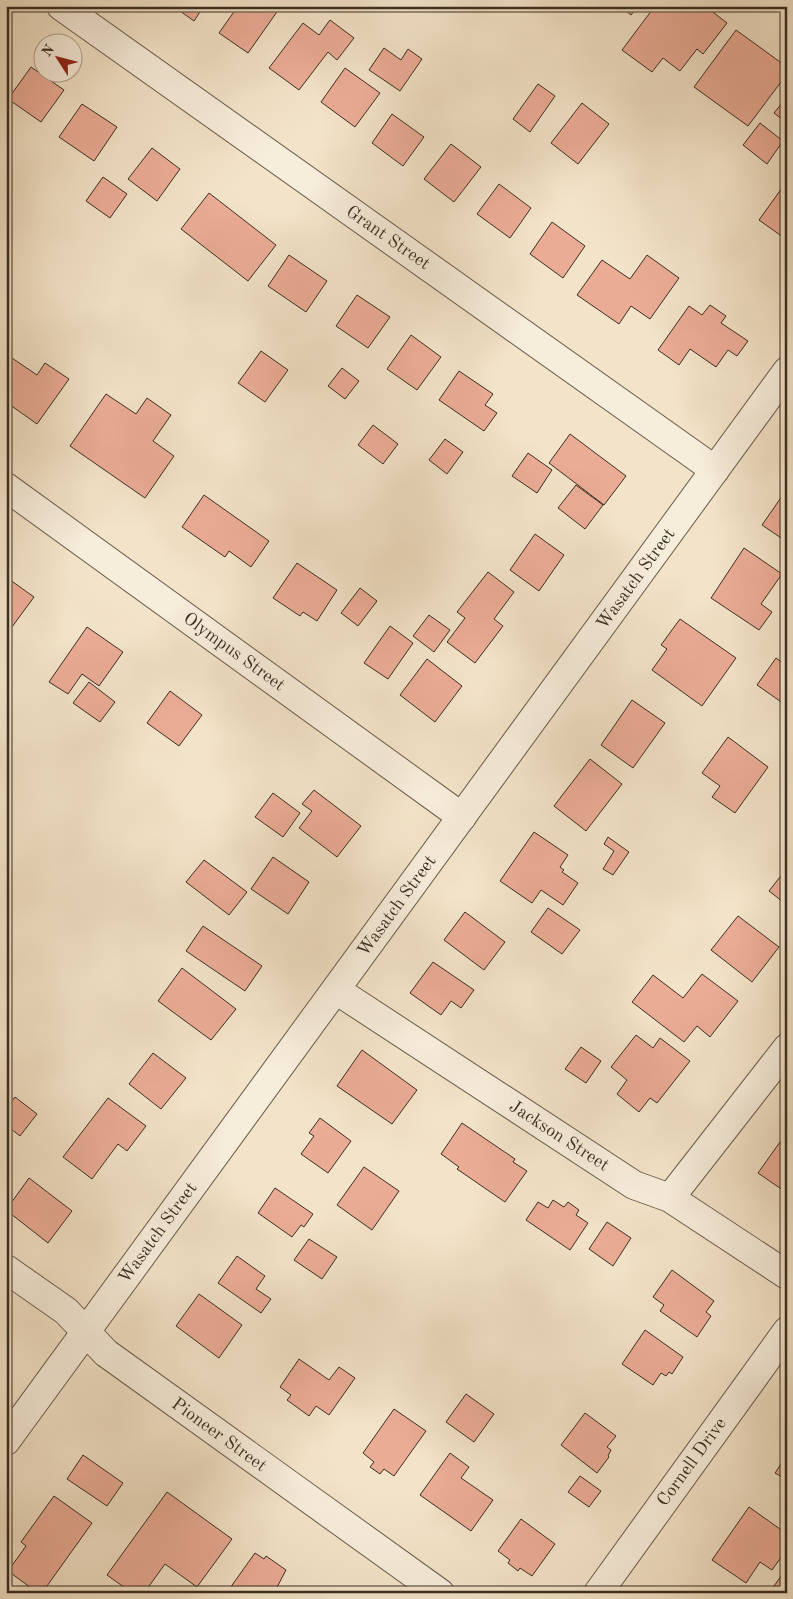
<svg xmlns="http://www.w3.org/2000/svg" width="793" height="1599" font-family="'Old Standard TT',serif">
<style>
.building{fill:#ebac96;stroke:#3b2f22}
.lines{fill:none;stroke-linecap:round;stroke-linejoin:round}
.minor-casing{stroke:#695c4c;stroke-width:30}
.tertiary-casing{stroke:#695c4c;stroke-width:30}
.minor{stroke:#f7eddb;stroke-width:28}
.tertiary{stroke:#f7eddb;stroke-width:28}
.labels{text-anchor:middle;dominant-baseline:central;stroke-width:4;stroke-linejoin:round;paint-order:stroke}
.street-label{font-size:18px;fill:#3b2f22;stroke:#f7eddb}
</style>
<rect width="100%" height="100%" fill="#f3e3c8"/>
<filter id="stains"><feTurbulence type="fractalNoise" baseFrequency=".004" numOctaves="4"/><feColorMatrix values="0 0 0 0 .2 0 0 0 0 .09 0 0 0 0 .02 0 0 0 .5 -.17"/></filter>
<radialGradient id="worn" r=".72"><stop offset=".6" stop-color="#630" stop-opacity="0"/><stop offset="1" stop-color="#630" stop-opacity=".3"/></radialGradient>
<!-- building -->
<g class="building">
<polygon points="173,6 204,6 194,21"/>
<polygon points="238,6 275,6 279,9 248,53 219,33"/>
<polygon points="620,6 638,6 631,15"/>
<polygon points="655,6 705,6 727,23 703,54 697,49 680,71 663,58 652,72 622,50"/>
<polygon points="330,20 354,38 337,60 328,52 299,90 269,68 303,23 319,35"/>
<polygon points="736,30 787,67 787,74 748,126 694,87"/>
<polygon points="384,48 401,60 408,49 422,59 400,91 369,70"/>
<polygon points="31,67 64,90 41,122 8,99"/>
<polygon points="345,68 380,93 355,127 321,102"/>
<polygon points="538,84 555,96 530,132 513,119"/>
<polygon points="787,97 787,123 774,113"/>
<polygon points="582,103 609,124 578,164 551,143"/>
<polygon points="82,104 117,127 94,161 59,137"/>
<polygon points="392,114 424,137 403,166 372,143"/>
<polygon points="760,123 783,141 767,164 743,145"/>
<polygon points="451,144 481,167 454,202 424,179"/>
<polygon points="152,148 180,169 157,201 128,179"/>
<polygon points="103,177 127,194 110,218 86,201"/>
<polygon points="787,181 787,240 759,220"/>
<polygon points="499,184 531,208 510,238 477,214"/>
<polygon points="209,193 276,245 248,281 181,229"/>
<polygon points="552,222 585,246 563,278 530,254"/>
<polygon points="289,255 327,281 306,312 268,286"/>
<polygon points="647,255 679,278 650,319 631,306 619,324 577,295 602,260 630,279"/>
<polygon points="357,295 390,317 368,348 336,326"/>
<polygon points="710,305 726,316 721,323 748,341 737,356 728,350 716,367 690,349 679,365 658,350 689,306 702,315"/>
<polygon points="411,335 441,357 417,390 387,369"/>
<polygon points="261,351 288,370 265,402 238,383"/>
<polygon points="6,354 37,375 45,363 69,379 37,424 6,402"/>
<polygon points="342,368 359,381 345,399 328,386"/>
<polygon points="459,371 493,394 485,405 497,413 484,431 439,400"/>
<polygon points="106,394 136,414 147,398 171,415 153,441 174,456 145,498 70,446"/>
<polygon points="373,425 398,444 383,464 358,445"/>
<polygon points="570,434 626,476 604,505 549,463"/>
<polygon points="445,439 463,452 447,474 429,460"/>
<polygon points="528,453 552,470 537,493 512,476"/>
<polygon points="576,485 603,505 585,529 558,508"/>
<polygon points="787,489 787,542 762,525"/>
<polygon points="204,495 269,541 251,567 229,551 225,557 182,527"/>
<polygon points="535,534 564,555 539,591 510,570"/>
<polygon points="744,548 782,574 761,604 772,612 759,630 711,598"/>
<polygon points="297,563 337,590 317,621 303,612 300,616 273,598"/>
<polygon points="488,572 514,592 494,619 503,626 475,663 447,642 465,618 457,612"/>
<polygon points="6,577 34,597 9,631 6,629"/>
<polygon points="360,588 377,601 358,626 341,613"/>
<polygon points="429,615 450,630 434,652 413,636"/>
<polygon points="680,619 736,658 702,706 652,670 667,649 661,645"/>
<polygon points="390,626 413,643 388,679 364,663"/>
<polygon points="87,627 123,652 99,686 82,674 68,694 49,682"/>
<polygon points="776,658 787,666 787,706 757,685"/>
<polygon points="427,659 462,686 435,722 400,695"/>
<polygon points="89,682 115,702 100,722 73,703"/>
<polygon points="170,691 202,715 179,746 147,723"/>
<polygon points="632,700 665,723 633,768 601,745"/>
<polygon points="728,737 768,767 735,813 712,797 720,786 702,773"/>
<polygon points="590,759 622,784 586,831 554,806"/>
<polygon points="314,790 361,826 337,857 299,828 312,811 302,804"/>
<polygon points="273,793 300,813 283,837 255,817"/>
<polygon points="534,832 568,855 560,867 564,870 562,872 578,883 563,905 541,890 532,903 500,881"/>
<polygon points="608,837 629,852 613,875 603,869 614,851 604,844"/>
<polygon points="273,857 309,882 288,914 251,889"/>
<polygon points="204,860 247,892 229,915 186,882"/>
<polygon points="787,868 787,905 769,891"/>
<polygon points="548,908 580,930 562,954 531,932"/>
<polygon points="465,912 505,942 484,970 444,940"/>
<polygon points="738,916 779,947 752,982 711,950"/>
<polygon points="203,926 262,966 245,991 186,951"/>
<polygon points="433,962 474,990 461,1008 451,1001 441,1015 410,993"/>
<polygon points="182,968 236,1009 211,1040 158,1001"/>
<polygon points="702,974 738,1001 710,1037 697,1026 684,1042 632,1002 653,975 683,998"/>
<polygon points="636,1035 653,1048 660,1038 690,1061 657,1103 650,1098 639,1112 617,1094 627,1080 611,1067"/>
<polygon points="581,1047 601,1061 586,1083 565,1069"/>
<polygon points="362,1050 417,1090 392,1124 337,1086"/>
<polygon points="153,1053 186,1078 161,1109 129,1084"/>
<polygon points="15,1097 37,1114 20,1136 6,1125 6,1109"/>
<polygon points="108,1098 146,1126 127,1151 118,1144 92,1179 63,1157"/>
<polygon points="320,1118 351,1141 328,1173 301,1154 314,1136 309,1133"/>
<polygon points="462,1123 515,1159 513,1162 527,1171 505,1202 457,1169 459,1167 441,1154"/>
<polygon points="780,1142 787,1146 787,1193 758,1173"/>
<polygon points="364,1167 399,1191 372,1230 337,1205"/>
<polygon points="29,1178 72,1211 48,1243 6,1210"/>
<polygon points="275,1188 313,1214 304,1227 301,1225 292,1237 258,1213"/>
<polygon points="553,1200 564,1207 568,1202 579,1210 576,1215 588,1223 570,1250 526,1220 538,1202 548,1208"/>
<polygon points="607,1222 631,1238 613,1266 589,1249"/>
<polygon points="309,1239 337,1257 322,1279 294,1260"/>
<polygon points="237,1256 265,1276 256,1289 271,1299 261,1313 218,1283"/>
<polygon points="672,1270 714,1301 706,1312 711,1316 697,1337 660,1311 664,1305 653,1297"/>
<polygon points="199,1294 242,1325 219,1358 176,1326"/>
<polygon points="645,1330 683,1357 672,1374 669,1372 666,1376 661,1373 653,1385 622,1364"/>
<polygon points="299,1359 329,1380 339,1367 355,1378 329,1415 316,1406 309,1416 287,1400 291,1395 280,1387"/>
<polygon points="466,1394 494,1414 474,1442 446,1422"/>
<polygon points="394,1409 426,1431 394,1476 384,1469 380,1474 370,1467 374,1462 363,1453"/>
<polygon points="585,1413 616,1436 607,1447 611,1450 608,1456 609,1457 597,1473 561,1445"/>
<polygon points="450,1453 469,1467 461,1478 493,1500 471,1531 420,1495"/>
<polygon points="83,1455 123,1483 107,1506 67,1479"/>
<polygon points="787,1455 787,1480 775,1473"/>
<polygon points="580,1476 601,1491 589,1507 568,1492"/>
<polygon points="167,1492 232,1539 197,1587 165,1564 144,1593 132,1593 107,1575"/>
<polygon points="54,1496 92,1523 42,1593 38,1593 8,1571 26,1546 21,1542"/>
<polygon points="749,1507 787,1534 787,1549 772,1570 760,1562 746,1583 712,1560"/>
<polygon points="521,1519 555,1544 532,1576 520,1568 518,1571 508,1563 510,1560 498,1551"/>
<polygon points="255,1553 264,1559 266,1556 286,1570 274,1593 236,1593 230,1588"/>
<polygon points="784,1572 787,1574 787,1593 769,1593"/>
</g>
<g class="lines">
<defs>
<g id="minor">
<polyline points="61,6 715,470"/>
<polyline points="6,487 462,817"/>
<polyline points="336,990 634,1185 670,1198 787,1275"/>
<polyline points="670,1198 787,1048"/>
<polyline points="6,1269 66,1311 106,1353 440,1593"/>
<polyline points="598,1593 787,1331"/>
</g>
<polyline id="tertiary" points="6,1441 787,371"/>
</defs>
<!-- minor casing -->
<use href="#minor" class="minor-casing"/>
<!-- tertiary casing -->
<use href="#tertiary" class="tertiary-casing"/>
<!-- minor -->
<use href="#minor" class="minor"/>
<!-- tertiary -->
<use href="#tertiary" class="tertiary"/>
</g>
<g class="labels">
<!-- street labels -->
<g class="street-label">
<text transform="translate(388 238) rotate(35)">Grant Street</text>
<text transform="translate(636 579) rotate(-54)">Wasatch Street</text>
<text transform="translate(234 652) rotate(36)">Olympus Street</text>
<text transform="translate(397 906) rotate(-54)">Wasatch Street</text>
<text transform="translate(559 1136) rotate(33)">Jackson Street</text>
<text transform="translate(158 1233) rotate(-54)">Wasatch Street</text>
<text transform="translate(219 1435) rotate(36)">Pioneer Street</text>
<text transform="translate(692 1462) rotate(-54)">Cornell Drive</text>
</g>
</g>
<!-- margin -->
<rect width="793" height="1599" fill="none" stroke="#f3e3c8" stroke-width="25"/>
<rect x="8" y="8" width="778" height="1584" fill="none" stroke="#3b2f22" stroke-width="2.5"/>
<rect x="12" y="12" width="768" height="1574" fill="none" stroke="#3b2f22"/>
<!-- north arrow -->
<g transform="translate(58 58) rotate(306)"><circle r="24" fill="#f7eddb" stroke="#aca191"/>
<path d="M0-4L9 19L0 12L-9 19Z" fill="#8f2418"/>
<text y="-8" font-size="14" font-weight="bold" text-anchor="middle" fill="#3b2f22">N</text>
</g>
<rect width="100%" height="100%" filter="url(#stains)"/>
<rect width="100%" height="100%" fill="url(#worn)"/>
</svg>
